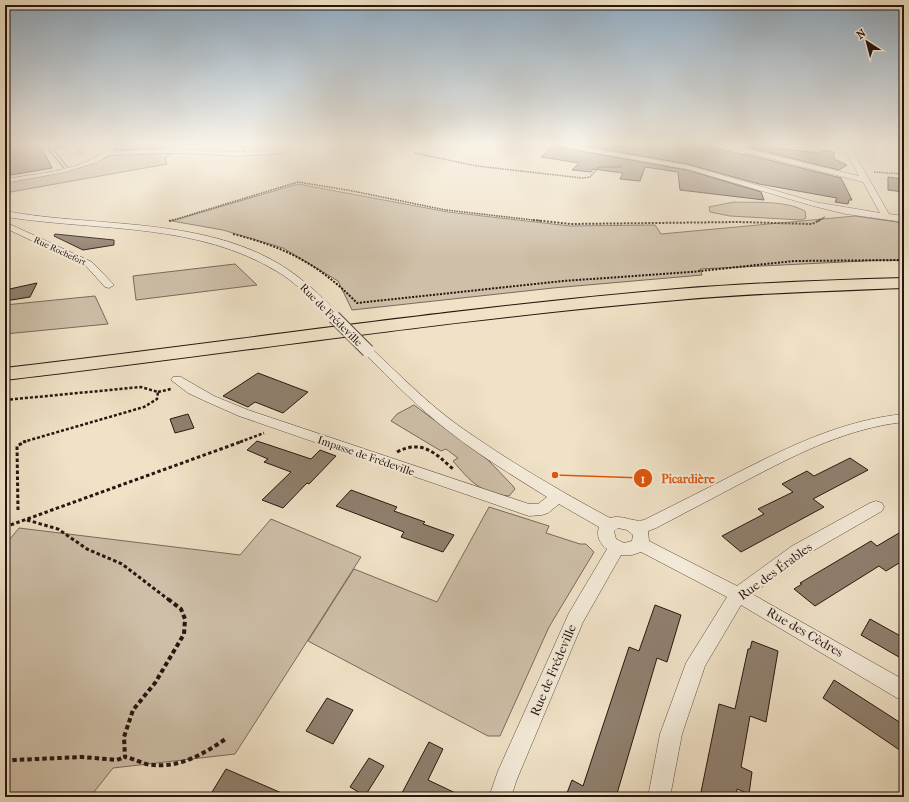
<svg xmlns="http://www.w3.org/2000/svg" width="909" height="802" font-family="'IM FELL French Canon',serif">
<style>
.green{fill:#cebfa8;stroke:#7a6a5c}
.building{fill:#90806f;stroke:#271610}
.lines{fill:none;stroke-linecap:round;stroke-linejoin:round}
.service-casing{stroke:#59493e;stroke-width:2}
.minor-casing{stroke:#59493e;stroke-width:1}
.trunk-casing{stroke:#271610;stroke-width:2}
.path-far4{stroke:#271610;stroke-width:1.5;stroke-dasharray:1.5 1;stroke-linecap:butt}
.path-far3{stroke:#271610;stroke-width:2;stroke-dasharray:2 1.5;stroke-linecap:butt}
.path-far2{stroke:#271610;stroke-width:2.5;stroke-dasharray:3 2;stroke-linecap:butt}
.path-far1{stroke:#271610;stroke-width:3;stroke-dasharray:3.5 2.5;stroke-linecap:butt}
.path{stroke:#271610;stroke-width:4;stroke-dasharray:4.5 3;stroke-linecap:butt}
.service{fill:#f5ecdb;fill-rule:evenodd}
.minor{fill:#f5ecdb;fill-rule:evenodd}
.trunk{fill:#f0e2c7;fill-rule:evenodd}
.minor-bridge-far1-casing{stroke:#59493e;stroke-width:10;stroke-linecap:butt}
.minor-bridge-casing{stroke:#59493e;stroke-width:14;stroke-linecap:butt}
.minor-bridge-far1{stroke:#f5ecdb;stroke-width:10}
.minor-bridge{stroke:#f5ecdb;stroke-width:12}
.labels{text-anchor:middle;dominant-baseline:central;stroke-width:4;stroke-linejoin:round;paint-order:stroke}
.far-street-label{font-size:9px;fill:#271610;stroke:#f5ecdb}
.street-label{font-size:11px;fill:#271610;stroke:#f5ecdb}
.near-street-label{font-size:13px;fill:#271610;stroke:#f5ecdb}
.leader{fill:none;stroke:#de560c;stroke-width:1.5}
.callout-dot{fill:#de560c;stroke:#f5ecdb;stroke-width:1.5}
.mark-label{font-size:12px;text-anchor:middle;font-weight:bold;fill:#fff}
.callout-label{font-size:12px;text-anchor:middle;font-weight:bold;fill:#de560c;stroke:#f5ecdb;stroke-width:4;stroke-linejoin:round;paint-order:stroke}
</style>
<rect width="100%" height="100%" fill="#f0e2c7"/>
<filter id="stains"><feTurbulence type="fractalNoise" baseFrequency=".005" numOctaves="4"/><feColorMatrix values="0 0 0 0 .2 0 0 0 0 .09 0 0 0 0 .02 0 0 0 .5 -.17"/></filter>
<radialGradient id="worn" r=".72"><stop offset=".6" stop-color="#630" stop-opacity="0"/><stop offset="1" stop-color="#630" stop-opacity=".3"/></radialGradient>
<!-- green -->
<g class="green">
<polygon points="117,144 151,144 155,149 166,147 168,149 118,150 116,149"/>
<polygon points="172,153 165,158 167,164 5,193 5,183 80,167 112,155"/>
<polygon points="298,184 448,212 570,226 655,225 661,234 855,216 904,223 904,261 884,260 700,269 702,275 553,288 352,310 338,281 283,248 223,230 172,221"/>
<path d="M734,202C757,203 784,200 805,211L806,218L801,220L730,216L710,212L709,207Z"/>
<polygon points="235,264 257,285 136,300 133,276"/>
<polygon points="95,296 108,324 5,334 5,305"/>
<path d="M414,405L488,460L513,486L515,489L509,496C481,494 470,481 453,461L458,458L446,449L441,451L391,421L397,414Z"/>
<polygon points="489,507 549,526 546,533 580,544 586,544 594,552 549,627 500,736 488,736 308,641 354,569 437,602"/>
<polygon points="271,519 361,557 235,754 113,768 90,797 5,797 5,545 19,528 240,555"/>
</g>
<!-- building -->
<g class="building">
<polygon points="5,144 40,144 52,168 5,176"/>
<polygon points="575,144 698,144 745,155 745,154 841,178 852,200 849,200 848,204 835,202 837,198 759,184 687,164"/>
<polygon points="750,144 767,144 766,147 820,153 820,150 834,152 834,159 847,165 839,170 747,147"/>
<polygon points="552,146 687,170 761,192 764,200 680,190 678,172 645,167 640,181 620,179 623,173 593,169 591,172 572,170 579,163 541,157"/>
<polygon points="888,177 902,179 904,192 888,190"/>
<polygon points="55,234 114,240 114,245 83,250 54,236"/>
<polygon points="37,283 30,297 5,301 5,290"/>
<polygon points="258,373 308,392 283,413 255,402 248,407 223,396"/>
<polygon points="188,414 194,428 175,433 170,419"/>
<polygon points="257,441 311,459 320,450 336,456 309,484 307,483 283,508 262,500 291,472 264,462 268,459 247,450"/>
<polygon points="850,458 868,470 813,499 824,507 741,552 722,536 764,514 758,509 793,492 782,484 807,471 814,476"/>
<polygon points="351,490 397,507 394,511 425,522 423,524 454,535 443,552 401,537 404,532 336,506"/>
<polygon points="904,530 904,560 886,571 879,566 815,606 794,589 802,584 800,583 871,541 877,546"/>
<polygon points="655,605 681,615 667,662 657,658 616,797 574,797 567,793 572,780 583,786 629,647 639,651"/>
<polygon points="870,619 904,638 904,660 861,635"/>
<polygon points="752,641 778,651 766,722 750,716 741,767 752,772 749,794 737,789 736,797 700,797 719,704 735,709 748,649 750,649"/>
<polygon points="834,680 904,725 904,753 823,698"/>
<polygon points="327,698 353,710 333,744 306,731"/>
<polygon points="429,742 443,749 428,780 464,797 411,797 402,793"/>
<polygon points="369,758 384,766 365,796 350,787"/>
<polygon points="226,769 291,797 209,797"/>
</g>
<g class="lines">
<defs>
<g id="service">
<polygon points="65,144 73,144 52,149 69,170 67,171 48,148"/>
<polygon points="77,144 83,152 82,153 80,153 74,144"/>
<polygon points="242,144 245,144 245,146 252,152 252,154 250,154 242,147"/>
</g>
<g id="minor">
<path d="M111,144L116,146L112,151L176,149L238,152L276,150L299,144H312L276,154L259,155L238,156L176,153L109,155L97,162L66,172L5,183V179C35,174 77,171 103,153C106,150 108,147 111,144Z"/>
<polygon points="547,144 564,144 687,165 815,202 880,213 863,182 714,144 727,144 859,176 842,144 849,144 889,214 904,216 904,222 846,214 813,206 687,169"/>
<path d="M5,211C102,229 221,214 302,280C310,287 320,294 326,303L325,305H317C305,293 293,281 278,272C198,223 102,231 13,218L5,217Z"/>
<polygon points="5,222 92,262 114,285 109,288 105,287 86,266 5,228"/>
<path d="M368,347L372,349C400,375 427,403 459,426C507,460 558,490 610,518C623,514 633,523 644,520C676,504 708,488 739,472C792,445 844,420 904,414V422C849,428 801,452 753,477C721,494 688,511 656,528L648,531L649,541L737,586L792,546L870,503L876,501L882,503L884,507L882,511L804,556L752,594L904,680V700L897,698L741,605L705,666L682,734L670,797H648L660,734L686,663L727,597L641,552L632,555H621L583,622L517,779L511,797H489L498,771L569,613L607,549C600,544 596,536 599,527L559,504L548,513L542,515L529,516L523,514L239,416L205,401L188,393L171,380L173,377H181L214,396L248,410L529,504H538L547,497C513,476 479,455 447,430C418,407 391,380 364,353L362,351L364,349ZM618,528L627,530L633,535L632,541L624,543L616,539L614,531Z"/>
</g>
<path id="trunk" d="M904,278V288C828,291 753,293 677,300C452,319 229,354 5,380V368C229,342 452,308 677,289C753,283 828,280 904,278Z"/>
</defs>
<!-- service casing -->
<use href="#service" class="service-casing"/>
<!-- minor casing -->
<use href="#minor" class="minor-casing"/>
<!-- trunk casing -->
<use href="#trunk" class="trunk-casing"/>
<!-- path-far4 -->
<g class="path-far4">
<polyline points="901,144 904,161"/>
<polyline points="414,153 477,166 582,178 590,177 599,167 620,167 620,165"/>
<polyline points="874,172 903,174 904,163"/>
<polyline points="170,221 298,182 347,190 446,210 542,221"/>
<polyline points="818,221 825,217"/>
</g>
<!-- path-far3 -->
<g class="path-far3">
<polyline points="533,220 571,224 738,222 812,224 820,220"/>
<polyline points="169,221 173,220"/>
<path d="M233,234C285,247 319,264 357,303L563,281L691,272L794,261L904,260"/>
</g>
<!-- path-far2 -->
<g class="path-far2">
<polyline points="158,392 171,389"/>
<polyline points="5,400 141,387 158,392 157,399 144,407 23,442"/>
<polyline points="240,442 264,433"/>
</g>
<!-- path-far1 -->
<g class="path-far1">
<path d="M397,452C422,439 435,453 453,469"/>
<polyline points="18,510 17,446 26,441"/>
<polyline points="27,520 58,529 87,549 122,564 169,600"/>
<polyline points="5,527 243,441"/>
</g>
<!-- path -->
<g class="path">
<path d="M168,599L181,609L185,619L184,634L155,683L133,710L124,737L125,757C132,758 139,762 146,764C177,770 202,755 227,738"/>
<polyline points="5,762 14,760 82,757 117,760 125,757"/>
</g>
<!-- service -->
<use href="#service" class="service"/>
<!-- minor -->
<use href="#minor" class="minor"/>
<!-- trunk -->
<use href="#trunk" class="trunk"/>
<defs>
<polyline id="minor-bridge-far1" points="321,303 335,318"/>
<polyline id="minor-bridge" points="334,317 368,351"/>
</defs>
<!-- minor-bridge-far1 casing -->
<use href="#minor-bridge-far1" class="minor-bridge-far1-casing"/>
<!-- minor-bridge casing -->
<use href="#minor-bridge" class="minor-bridge-casing"/>
<!-- minor-bridge-far1 -->
<use href="#minor-bridge-far1" class="minor-bridge-far1"/>
<!-- minor-bridge -->
<use href="#minor-bridge" class="minor-bridge"/>
</g>
<!-- sky -->
<linearGradient id="sky" x2="0" y2="1"><stop stop-color="#90abc2"/><stop offset="0.56" stop-color="#f8f2e6"/><stop offset="1" stop-color="#f8f2e6" stop-opacity="0"/></linearGradient>
<rect width="909" height="257" fill="url(#sky)"/>
<g class="labels">
<!-- far-street labels -->
<g class="far-street-label">
<text transform="translate(60 251) rotate(25)">Rue Rochefort</text>
</g>
<!-- street labels -->
<g class="street-label">
<text transform="translate(331 315) rotate(45)">Rue de Frédeville</text>
<text transform="translate(366 456) rotate(19)">Impasse de Frédeville</text>
</g>
<!-- near-street labels -->
<g class="near-street-label">
<text transform="translate(775 571) rotate(-36)">Rue des Érables</text>
<text transform="translate(805 632) rotate(30)">Rue des Cèdres</text>
<text transform="translate(553 670) rotate(-67)">Rue de Frédeville</text>
</g>
</g>
<!-- callouts -->
<path class="leader" d="M555 475L643 478"/>
<g class="callout-dot">
<circle cx="555" cy="475" r="4"/>
<circle cx="643" cy="478" r="10"/>
</g>
<g class="mark-label">
<text x="643" y="483">1</text>
</g>
<g class="callout-label">
<text x="688" y="483">Picardière</text>
</g>
<!-- margin -->
<rect width="909" height="802" fill="none" stroke="#f0e2c7" stroke-width="20"/>
<rect x="6" y="6" width="897" height="790" fill="none" stroke="#271610" stroke-width="2"/>
<rect x="10" y="10" width="889" height="782" fill="none" stroke="#271610"/>
<!-- north arrow -->
<g transform="translate(867 42) rotate(324)" stroke="#f5ecdb" stroke-width="3" paint-order="stroke">
<path d="M0-3L7 15L0 10L-7 15Z" fill="#271610"/>
<text y="-6" font-size="11" font-weight="bold" text-anchor="middle" fill="#271610">N</text>
</g>
<rect width="100%" height="100%" filter="url(#stains)"/>
<rect width="100%" height="100%" fill="url(#worn)"/>
</svg>
